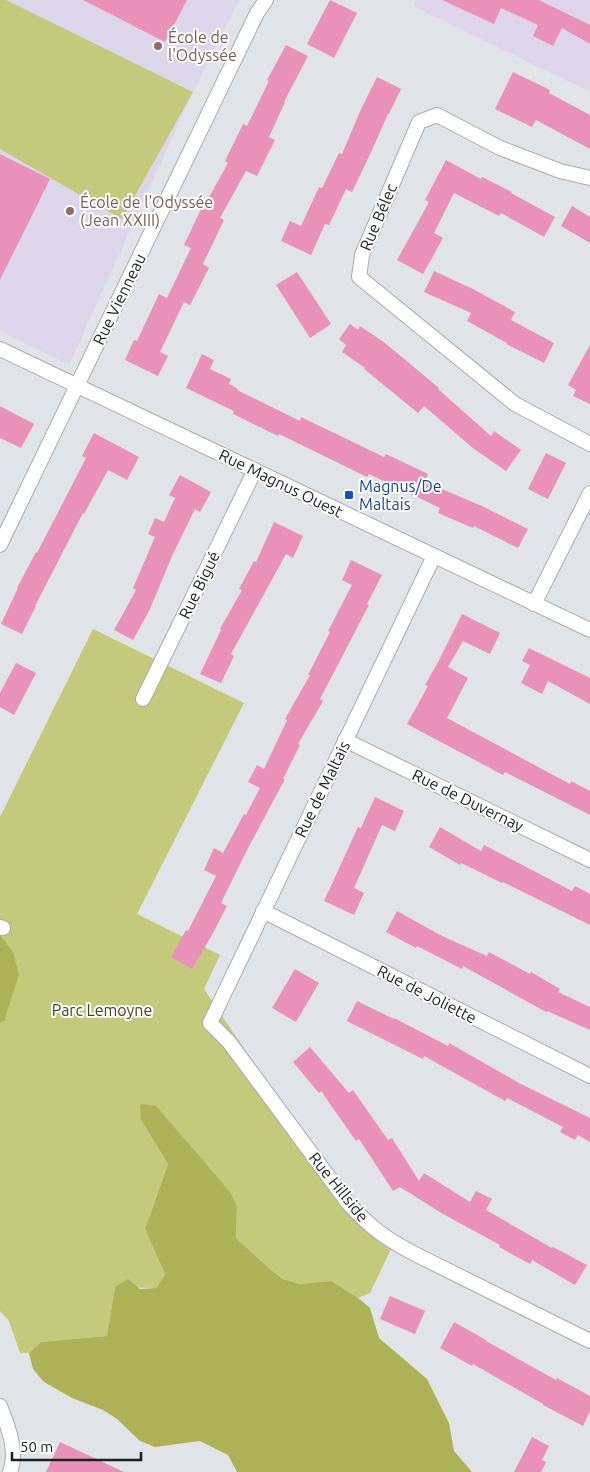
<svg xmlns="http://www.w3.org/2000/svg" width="590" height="1472" font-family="Ubuntu,sans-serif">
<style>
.commercial{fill:#dfd5ea}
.education{fill:#ddd6eb}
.green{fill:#c4c97b}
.forest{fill:#aeb257}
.building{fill:#e991b8}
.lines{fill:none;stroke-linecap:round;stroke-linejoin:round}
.street-casing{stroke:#a7aaaf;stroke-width:16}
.street{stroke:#fff;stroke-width:14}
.education-dot{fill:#8d6e63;stroke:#fff;stroke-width:2}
.transit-dot{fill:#1a4fb4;stroke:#fff;stroke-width:2}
.labels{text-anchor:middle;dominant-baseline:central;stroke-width:4;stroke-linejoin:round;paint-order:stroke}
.education-label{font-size:16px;fill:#785e54;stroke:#fff;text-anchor:start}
.street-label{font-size:16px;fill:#1d1f21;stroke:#fff}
.transit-label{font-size:16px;fill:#164399;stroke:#fff;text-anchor:start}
.park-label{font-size:16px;fill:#43451e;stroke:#fff}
</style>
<rect width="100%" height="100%" fill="#e0e4e9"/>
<!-- commercial -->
<polygon class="commercial" points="416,0 590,0 590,92 413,6"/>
<!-- education -->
<polygon class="education" points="0,0 239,0 193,92 69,365 0,331"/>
<!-- green -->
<g class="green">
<polygon points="0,0 6,0 193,92 122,219 0,149"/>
<polygon points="93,629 244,703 137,914 220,955 204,989 348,1203 394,1243 370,1293 358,1298 331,1281 300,1284 283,1279 271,1270 236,1238 237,1207 141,1120 168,1164 145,1229 165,1274 156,1288 115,1287 107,1336 41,1342 29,1353 20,1353 9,1321 0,1311 0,817"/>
</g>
<!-- forest -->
<g class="forest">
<polygon points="0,935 13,952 19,975 5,1018 6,1020 0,1023"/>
<polygon points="140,1104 156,1106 230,1192 237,1207 236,1238 271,1270 283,1279 300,1284 331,1281 358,1298 370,1308 379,1338 427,1379 449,1423 454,1451 472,1472 237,1472 228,1455 200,1441 155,1447 140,1441 117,1419 103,1410 72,1398 44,1382 33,1369 29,1353 41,1342 107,1336 115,1287 128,1279 140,1289 156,1288 165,1274 145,1229 168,1164 141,1120"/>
</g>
<!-- building -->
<g class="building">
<polygon points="83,0 187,0 165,42"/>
<polygon points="330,0 357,13 334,58 307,44"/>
<polygon points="442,0 539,0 590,25 590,44 562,28 553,46 533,36 538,25 501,8 494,24"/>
<polygon points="286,45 308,56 284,102 285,102 269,137 275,140 257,176 246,171 220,218 224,220 203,264 209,268 190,305 184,302 160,352 168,356 158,376 125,360 134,340 137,341 159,294 167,298 191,248 184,245 201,209 202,210 228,163 225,161 243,124 247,126 269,81 267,80"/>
<polygon points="513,72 550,90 549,93 590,115 590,149 536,120 532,127 495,109"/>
<polygon points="377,77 401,89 389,114 388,114 373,148 352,192 346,189 329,225 325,224 311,255 281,241 290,221 301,226 319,187 322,188 339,153 342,154 361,109"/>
<polygon points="0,154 50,179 0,280"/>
<polygon points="446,160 481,179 482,177 512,192 511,193 555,217 544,237 501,213 499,216 454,193 434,233 443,238 423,274 397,260 429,202 425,200"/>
<polygon points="572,206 590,217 590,243 561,226"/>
<polygon points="434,271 473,289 515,312 511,320 554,343 544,363 506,344 507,343 467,321 471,313 424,292"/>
<polygon points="297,272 331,324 310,338 276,285"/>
<polygon points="350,324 358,330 360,326 385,343 439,388 438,389 491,436 494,431 521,450 506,471 474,449 424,406 418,413 364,369 365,368 342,352 346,345 339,339"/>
<polygon points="590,345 590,404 573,396 576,390 568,385"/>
<polygon points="202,354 214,360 210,369 231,379 229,384 238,389 237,390 300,421 301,417 384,457 386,454 428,474 425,482 482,506 528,529 518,548 474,526 473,528 438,513 440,508 369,474 367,477 279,434 278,436 233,414 234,411 186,388"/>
<polygon points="0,406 34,424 21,448 0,438"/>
<polygon points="94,433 139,457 127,480 108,470 84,514 83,513 35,606 36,606 22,634 1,624 18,588 17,588 36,552 37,553 86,458 82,456"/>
<polygon points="546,453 566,463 548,499 528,489"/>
<polygon points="180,475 211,492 200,512 195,509 172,556 150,609 133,640 114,630 136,590 133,588 155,537 148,534 155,518 164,522 175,498 169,495"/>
<polygon points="274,522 303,536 293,558 286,554 231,654 234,656 221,683 200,674 221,630 220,629 242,590 239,589 254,561 256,562"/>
<polygon points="351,560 382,575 367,604 369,605 320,699 323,701 298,744 300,745 283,779 285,779 246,852 221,903 227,906 213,933 192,969 171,957 186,930 188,931 216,876 204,870 214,848 223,853 244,814 246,815 260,788 248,782 257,765 264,769 287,720 285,719 310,675 308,675 330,632 328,631 352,585 342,580"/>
<polygon points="462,614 500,633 490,654 463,641 448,667 468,678 447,718 570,784 571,781 590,791 590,815 505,772 503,775 407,724 428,686 425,685 438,662"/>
<polygon points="529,648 590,678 590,704 548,681 542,694 521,683 530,665 522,661"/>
<polygon points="16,663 36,673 14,715 0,707 0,693"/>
<polygon points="375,797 404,811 395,831 382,825 354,888 364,893 354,915 324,901 358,827 361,828"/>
<polygon points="440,827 481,851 484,845 572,891 575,886 590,894 590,925 503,882 502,883 461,863 460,865 429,847"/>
<polygon points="397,911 442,936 487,956 489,952 530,974 531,972 560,989 558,992 590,1007 590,1030 547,1011 546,1012 463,966 462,969 417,946 416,948 386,932"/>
<polygon points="295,969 319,983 296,1022 272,1008"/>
<polygon points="357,1001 394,1019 394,1018 448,1046 449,1043 519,1083 590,1118 590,1142 578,1135 575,1140 560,1132 563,1127 507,1098 505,1101 424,1056 423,1059 347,1021"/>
<polygon points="310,1047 349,1093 353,1090 388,1140 392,1138 419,1181 424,1173 470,1202 476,1191 492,1199 486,1210 552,1248 553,1247 587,1265 575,1285 532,1260 530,1264 499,1247 500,1245 443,1214 400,1187 393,1191 359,1139 356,1141 321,1091 319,1093 293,1062"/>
<polygon points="390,1296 425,1311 415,1334 380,1319"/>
<polygon points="454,1322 486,1340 486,1341 556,1380 557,1378 590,1396 590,1411 583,1426 543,1405 543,1404 473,1364 472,1366 440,1348"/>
<polygon points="532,1437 549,1446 542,1460 546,1462 541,1472 514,1472"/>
<polygon points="60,1442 124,1472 46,1472"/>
</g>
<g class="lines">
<defs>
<g id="street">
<polyline points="590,178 560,171 500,148 437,115 419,122 362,255 359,277 515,404 590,444"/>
<polyline points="0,349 590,630"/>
<polyline points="0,545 257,13 266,0"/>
<path d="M434,556L210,1023L229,1042L348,1203C370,1227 386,1239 415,1254L590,1341"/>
<polyline points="534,604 590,493"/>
<polyline points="143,699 255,470"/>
<polyline points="345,740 590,860"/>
<polyline points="263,911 590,1076"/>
<polyline points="0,927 3,928"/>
<path d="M0,1406C8,1426 18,1451 10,1472"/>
</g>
</defs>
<!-- street casing -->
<use href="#street" class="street-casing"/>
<!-- street -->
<use href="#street" class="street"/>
</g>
<!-- markers -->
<g class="education-dot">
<circle cx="158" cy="46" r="5"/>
<circle cx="70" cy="211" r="5"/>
</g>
<rect class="transit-dot" x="344" y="490" width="10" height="10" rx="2.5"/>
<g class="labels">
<!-- education labels -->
<g class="education-label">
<text x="168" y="37">École de<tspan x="168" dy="18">l'Odyssée</tspan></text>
<text x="80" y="202">École de l'Odyssée<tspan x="80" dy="18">(Jean XXIII)</tspan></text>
</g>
<!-- street labels -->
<g class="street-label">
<text transform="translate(378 217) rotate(-67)">Rue Bélec</text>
<text transform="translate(119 299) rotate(-64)">Rue Vienneau</text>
<text transform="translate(281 483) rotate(26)">Rue Magnus Ouest</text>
<text transform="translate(199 585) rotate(-64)">Rue Bigué</text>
<text transform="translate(322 789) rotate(-64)">Rue de Maltais</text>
<text transform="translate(468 800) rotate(26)">Rue de Duvernay</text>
<text transform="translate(427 994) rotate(27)">Rue de Joliette</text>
<text transform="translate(339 1187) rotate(51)">Rue Hillside</text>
</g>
<!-- transit labels -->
<g class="transit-label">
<text x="359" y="486">Magnus/De<tspan x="359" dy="18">Maltais</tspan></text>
</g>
<!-- park labels -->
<g class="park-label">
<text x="102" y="1010">Parc Lemoyne</text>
</g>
</g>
<!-- scale -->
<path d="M12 1452v8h129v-8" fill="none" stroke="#1d1f21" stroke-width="2.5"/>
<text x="20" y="1452" font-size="15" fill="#1d1f21" stroke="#ffffff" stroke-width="4" paint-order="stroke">50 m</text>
</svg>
